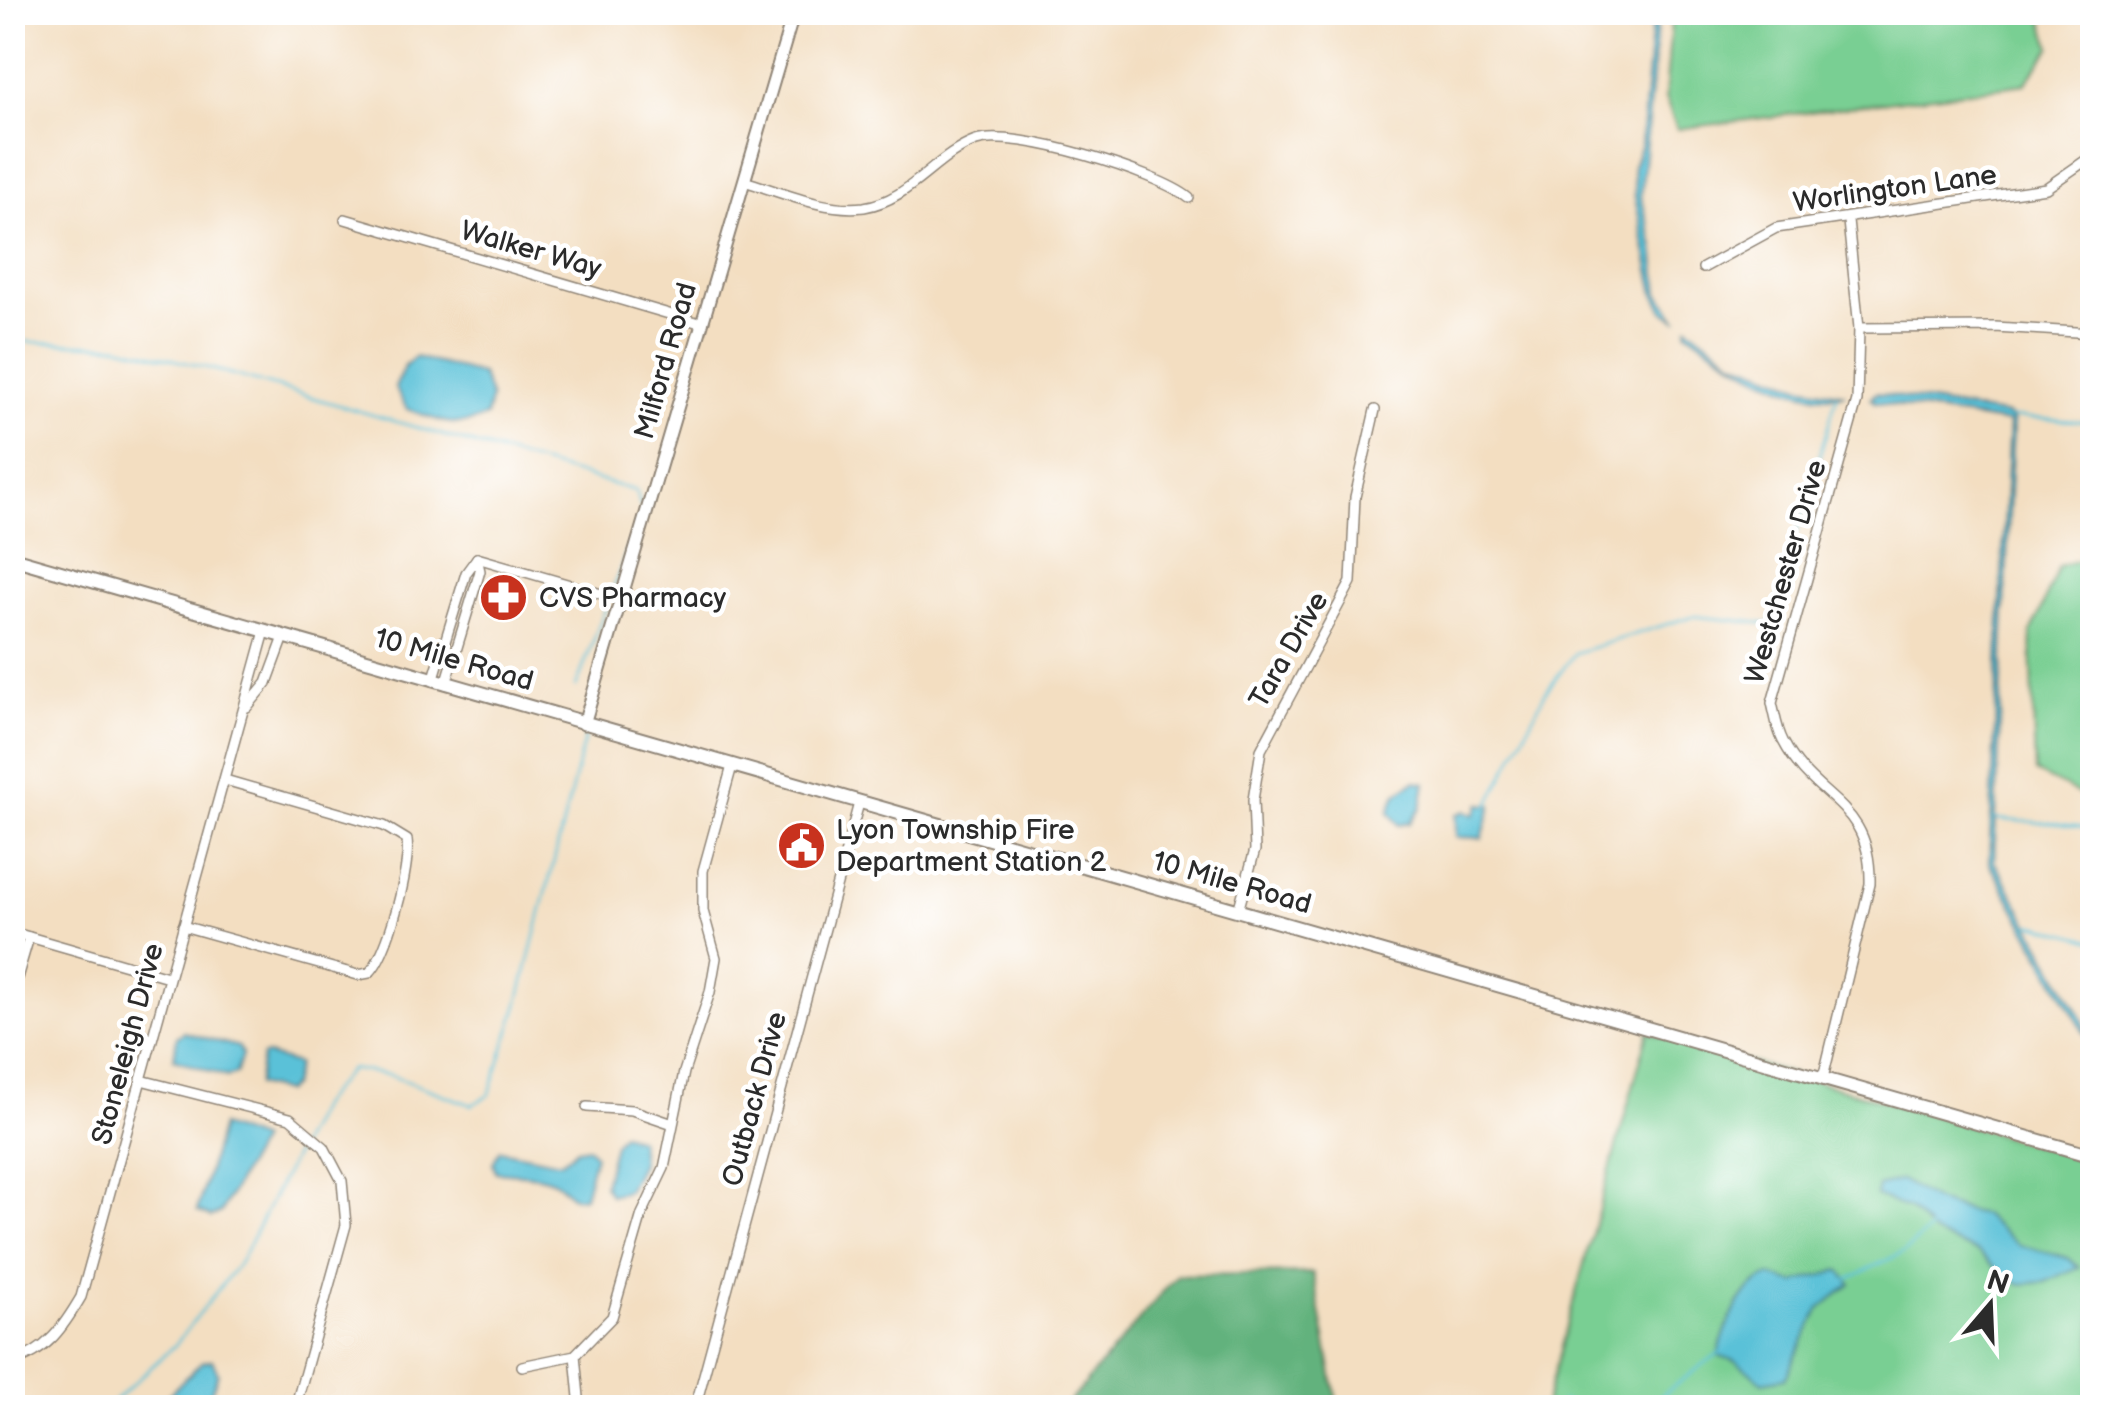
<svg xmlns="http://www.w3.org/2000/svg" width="2105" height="1420" font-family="'Balsamiq Sans',sans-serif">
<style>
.green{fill:#79cf93;stroke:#527d5f;stroke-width:2.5}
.forest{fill:#62b27d;stroke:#466e54;stroke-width:2.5}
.water{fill:#5ac1d8;stroke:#427682;stroke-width:2.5}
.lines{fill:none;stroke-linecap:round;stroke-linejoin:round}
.stream{stroke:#5ac1d8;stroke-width:2.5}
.minor-casing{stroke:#8f8476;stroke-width:12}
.tertiary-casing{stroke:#8f8476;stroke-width:15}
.secondary-casing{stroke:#8f8476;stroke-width:16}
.minor{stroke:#fff;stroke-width:9}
.tertiary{stroke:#fff;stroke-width:11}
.secondary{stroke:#fff;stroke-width:12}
.labels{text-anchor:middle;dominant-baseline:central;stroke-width:9;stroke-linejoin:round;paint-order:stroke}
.street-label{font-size:28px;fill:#2b2b2b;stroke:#fff}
.poi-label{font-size:28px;fill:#2b2b2b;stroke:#fff;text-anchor:start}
</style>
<rect width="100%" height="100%" fill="#fff"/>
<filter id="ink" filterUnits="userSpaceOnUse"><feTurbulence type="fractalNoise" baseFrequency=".01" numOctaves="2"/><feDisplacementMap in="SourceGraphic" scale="20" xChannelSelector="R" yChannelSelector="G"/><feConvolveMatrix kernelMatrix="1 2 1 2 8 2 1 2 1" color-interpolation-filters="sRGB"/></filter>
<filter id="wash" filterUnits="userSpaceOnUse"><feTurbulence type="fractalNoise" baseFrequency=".0048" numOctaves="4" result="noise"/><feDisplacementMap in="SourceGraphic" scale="40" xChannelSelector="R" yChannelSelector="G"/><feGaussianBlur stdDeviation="2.25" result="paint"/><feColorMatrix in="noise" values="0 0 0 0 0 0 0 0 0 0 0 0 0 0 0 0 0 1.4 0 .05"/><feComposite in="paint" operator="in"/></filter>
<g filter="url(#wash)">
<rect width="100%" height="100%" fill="#f3dec1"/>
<!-- green -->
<g class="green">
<polygon points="1672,13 2032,13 2043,21 2051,47 2025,84 1677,129 1665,98"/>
<polygon points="2092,556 2092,800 2035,772 2031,634 2059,566"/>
<polygon points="1648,1032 2092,1162 2092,1407 1544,1408"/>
</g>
<!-- forest -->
<polygon class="forest" points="1313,1273 1338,1407 1064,1408 1177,1275"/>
<!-- water -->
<g class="water">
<polygon points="1653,12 1658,13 1641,196 1654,247 1659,293 1678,320 1664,311 1655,294 1635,197 1633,166 1641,145"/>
<path d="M1688,326L1733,360L1800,386L1845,394C1795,406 1725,359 1687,331Z"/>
<path d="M415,357L481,374L491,397L486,416C457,431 436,420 407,409L395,388L404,367Z"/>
<polygon points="1876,393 2007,415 2013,421 1994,861 2083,1020 2092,1047 1989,862 2009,423 1875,402 1871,398"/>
<polygon points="1415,781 1425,783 1421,807 1410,823 1399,825 1389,812 1396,794"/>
<polygon points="1480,804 1492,805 1482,838 1456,837 1456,815 1465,811 1475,815"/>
<polygon points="184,1032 239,1047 242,1055 236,1074 227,1077 174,1059 177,1037"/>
<polygon points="267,1055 297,1064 292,1085 285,1092 257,1085 262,1056"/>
<polygon points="221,1126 260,1140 221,1212 211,1217 197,1211"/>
<polygon points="622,1134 639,1139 641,1163 627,1191 610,1195 604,1185 614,1144"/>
<path d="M588,1147L595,1155L584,1196C566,1201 569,1190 556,1182C540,1173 514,1174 496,1172L493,1163L500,1150L560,1162L577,1149Z"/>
<polygon points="1901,1180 1935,1201 1983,1215 2019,1245 2068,1258 2079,1267 2045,1282 2021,1284 2007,1278 1978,1252 1934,1234 1909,1209 1876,1196 1878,1186"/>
<path d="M1840,1270L1851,1284L1820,1308L1785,1378L1763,1382L1736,1361L1718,1355C1726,1326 1740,1286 1770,1276L1794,1283Z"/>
<polygon points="212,1360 218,1373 206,1407 156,1407 202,1362"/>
</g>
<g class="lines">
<!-- stream -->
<g class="stream">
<polyline points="12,341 119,346 224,372 636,491 642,510"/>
<polyline points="2011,417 2092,422"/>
<polyline points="611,594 638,522"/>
<polyline points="576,687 608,602"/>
<polyline points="1489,805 1545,693 1575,653 1693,616 1770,624 1837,396"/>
<path d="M1998,819C2025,823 2071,822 2092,830"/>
<polyline points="2031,924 2092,940"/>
<polyline points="1848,1279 1904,1252 1930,1229"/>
<polyline points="1562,1401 1596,1408"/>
<polyline points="107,1408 175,1345 241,1260 320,1105 350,1069 389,1075 472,1105 489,1095 518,1005 585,736"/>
<polyline points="1644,1408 1719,1353"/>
</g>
</g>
</g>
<g filter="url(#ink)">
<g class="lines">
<defs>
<g id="minor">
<path d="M744,181C781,192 825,212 864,207C910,200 935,156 976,141C1014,128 1159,173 1189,198"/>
<polyline points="345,219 703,324"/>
<polyline points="1703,268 1776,228 2046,188 2092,156"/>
<polyline points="1859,328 1995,327 2092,333"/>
<polyline points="477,558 622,600"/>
<polyline points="433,681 466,573 477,558 480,571 446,684"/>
<polyline points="247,707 267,683 284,637"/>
<polyline points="1238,911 1255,850 1253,800 1261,750 1351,582 1355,497 1375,410"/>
<path d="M183,926L358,975L369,973C388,955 411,866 407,840L384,826L225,780"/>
<polyline points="12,932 168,977"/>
<polyline points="12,995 29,937"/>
<path d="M1823,1078L1870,884C1872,800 1815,803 1783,741C1777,730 1775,715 1772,703L1857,401L1859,328L1848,221"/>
<polyline points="141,1080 290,1118 324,1147 342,1181 346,1225 295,1408"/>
<polyline points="587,1107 632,1110 670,1123"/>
<polyline points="575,1355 580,1408"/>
<path d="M12,1362C47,1352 64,1326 81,1297L265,631"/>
<polyline points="522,1366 575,1355 612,1317 642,1214 664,1168 684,1072 710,992 716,958 703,911 703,871 732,766"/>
<polyline points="695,1408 859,803"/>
</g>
<polyline id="tertiary" points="584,724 794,12"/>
<polyline id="secondary" points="12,558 2092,1156"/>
</defs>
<!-- minor casing -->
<use href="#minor" class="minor-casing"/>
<!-- tertiary casing -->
<use href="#tertiary" class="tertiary-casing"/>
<!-- secondary casing -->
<use href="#secondary" class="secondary-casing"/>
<!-- minor -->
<use href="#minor" class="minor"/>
<!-- tertiary -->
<use href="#tertiary" class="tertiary"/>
<!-- secondary -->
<use href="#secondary" class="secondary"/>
</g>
</g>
<!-- icons -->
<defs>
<symbol id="pharmacy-disc" viewBox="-11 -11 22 22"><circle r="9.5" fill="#c8321e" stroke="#fff"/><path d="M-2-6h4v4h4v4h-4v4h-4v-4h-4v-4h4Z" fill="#fff"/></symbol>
<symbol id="civic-disc" viewBox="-11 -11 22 22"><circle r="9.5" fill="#c8321e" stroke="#fff"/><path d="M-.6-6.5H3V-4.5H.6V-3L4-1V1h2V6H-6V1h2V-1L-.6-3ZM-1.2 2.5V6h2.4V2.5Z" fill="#fff"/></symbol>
</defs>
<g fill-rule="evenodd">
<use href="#pharmacy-disc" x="476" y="570" width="55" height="55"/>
<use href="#civic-disc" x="774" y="818" width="55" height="55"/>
</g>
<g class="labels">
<!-- street labels -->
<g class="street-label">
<text transform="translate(1895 189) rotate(-8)">Worlington Lane</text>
<text transform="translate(531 250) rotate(16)">Walker Way</text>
<text transform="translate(666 361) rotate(-74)">Milford Road</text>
<text transform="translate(1786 572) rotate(-74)">Westchester Drive</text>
<text transform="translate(1289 650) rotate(-60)">Tara Drive</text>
<text transform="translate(454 660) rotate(16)">10 Mile Road</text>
<text transform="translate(1232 883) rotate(16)">10 Mile Road</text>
<text transform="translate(128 1044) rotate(-75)">Stoneleigh Drive</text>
<text transform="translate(755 1099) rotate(-75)">Outback Drive</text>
</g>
<!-- poi labels -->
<g class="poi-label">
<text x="539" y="598">CVS Pharmacy</text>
<text x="836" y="830">Lyon Township Fire<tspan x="836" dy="32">Department Station 2</tspan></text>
</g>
</g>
<!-- margin -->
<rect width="2105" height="1420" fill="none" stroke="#fff" stroke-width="50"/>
<!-- north arrow -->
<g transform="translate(1990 1305) rotate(19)" stroke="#ffffff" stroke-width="8" paint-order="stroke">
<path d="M0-8L18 38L0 25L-18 38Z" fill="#2b2b2b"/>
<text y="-15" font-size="28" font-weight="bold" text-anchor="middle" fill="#2b2b2b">N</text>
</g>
</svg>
